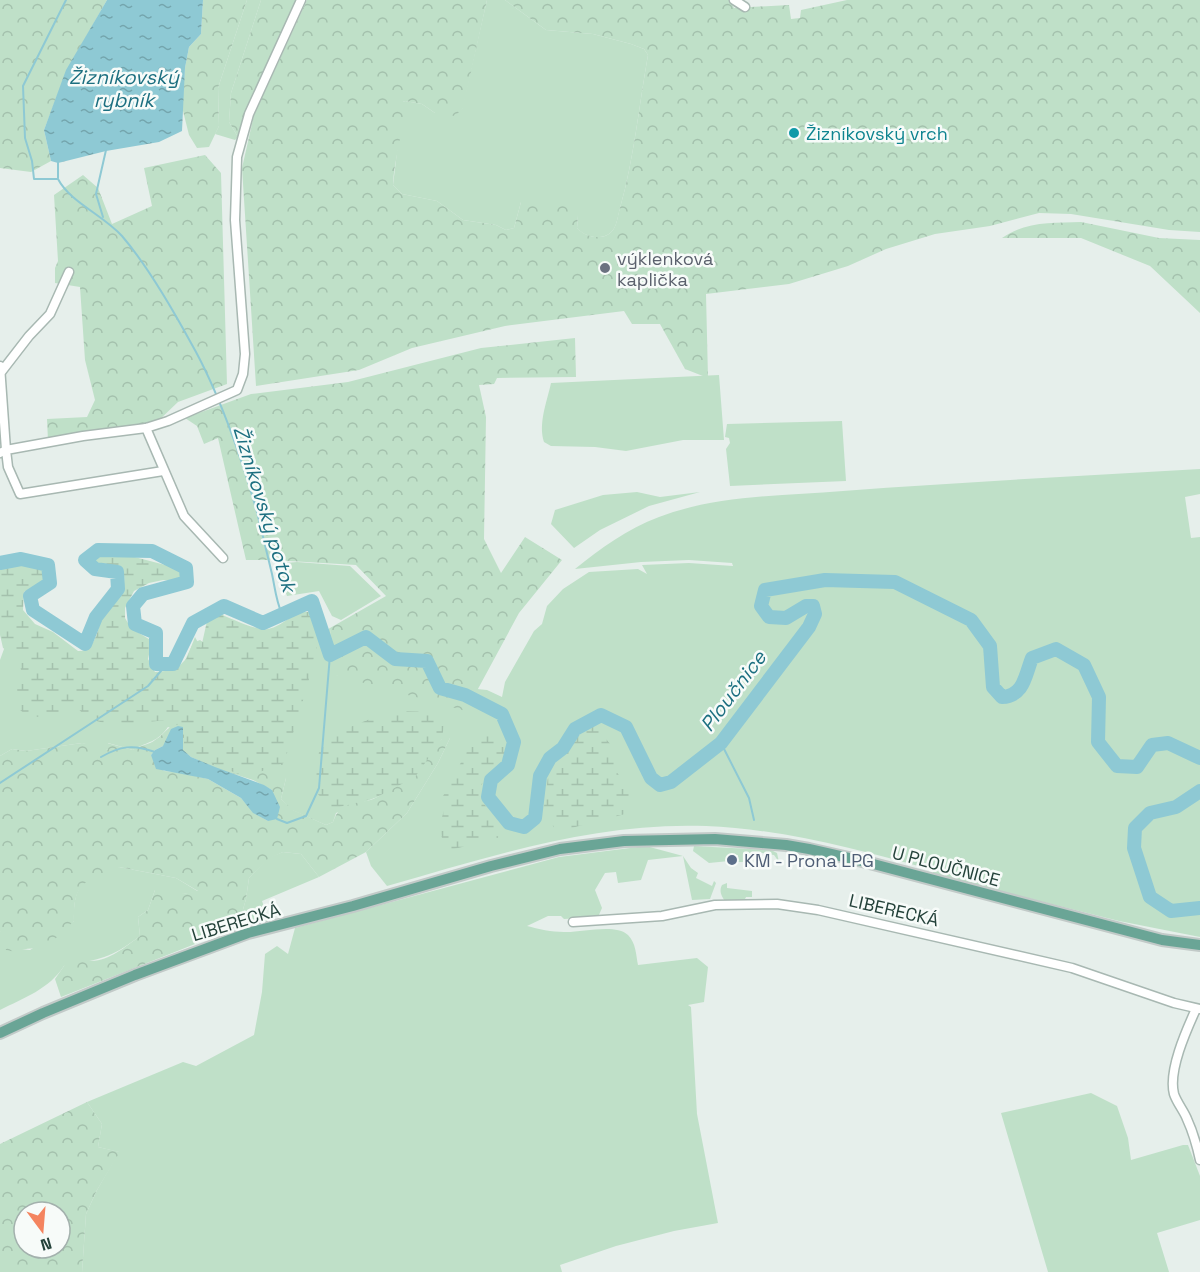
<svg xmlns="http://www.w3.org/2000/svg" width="1200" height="1272" font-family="'Space Grotesk',sans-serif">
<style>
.green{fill:#bfe0c8}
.forest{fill:url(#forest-crowns);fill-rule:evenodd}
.wetland{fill:url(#wetland-marsh)}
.water{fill:url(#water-ripples)}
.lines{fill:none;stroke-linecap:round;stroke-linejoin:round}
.stream{stroke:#8ec9d4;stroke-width:2}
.river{stroke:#8ec9d4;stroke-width:14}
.minor-casing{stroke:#a8b8b2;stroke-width:11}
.major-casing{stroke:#c2cac8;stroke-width:14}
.minor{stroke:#fff;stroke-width:8}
.major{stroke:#6aa596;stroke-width:10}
.culture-dot{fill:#0f9aa8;stroke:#f7fbf9;stroke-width:2}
.worship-dot{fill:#6b7280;stroke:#f7fbf9;stroke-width:2}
.service-dot{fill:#5c6f8a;stroke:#f7fbf9;stroke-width:2}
.labels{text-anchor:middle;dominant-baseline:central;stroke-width:5;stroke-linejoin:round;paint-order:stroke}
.culture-label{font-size:18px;fill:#0d838f;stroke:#f7fbf9;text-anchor:start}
.worship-label{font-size:18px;fill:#5b616d;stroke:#f7fbf9;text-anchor:start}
.service-label{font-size:18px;fill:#4e5e75;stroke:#f7fbf9;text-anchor:start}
.street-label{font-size:18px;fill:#24423a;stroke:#f7fbf9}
.water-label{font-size:20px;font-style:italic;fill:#1c6f80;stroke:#f7fbf9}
</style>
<defs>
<pattern id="forest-crowns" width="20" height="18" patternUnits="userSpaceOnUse" patternTransform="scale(1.5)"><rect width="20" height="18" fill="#bfe0c8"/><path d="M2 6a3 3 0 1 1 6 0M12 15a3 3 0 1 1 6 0" fill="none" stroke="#a4c1ad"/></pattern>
<pattern id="wetland-marsh" width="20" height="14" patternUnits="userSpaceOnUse" patternTransform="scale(1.5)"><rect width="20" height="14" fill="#bfe0c8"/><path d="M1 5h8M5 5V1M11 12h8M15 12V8" fill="none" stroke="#a4c1ad"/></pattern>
<pattern id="water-ripples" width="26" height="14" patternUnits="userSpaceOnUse" patternTransform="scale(1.5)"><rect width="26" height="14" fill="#8ec9d4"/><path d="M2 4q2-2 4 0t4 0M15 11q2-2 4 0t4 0" fill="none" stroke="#74a5ad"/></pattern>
</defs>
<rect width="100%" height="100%" fill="#e6efeb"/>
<!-- green -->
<g class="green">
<polygon points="247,0 261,0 231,93 229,122 238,137 235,140 215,134 219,126 218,88"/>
<path d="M487,0H505L546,30L593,34L631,44L644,49L648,55C639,105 634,159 620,208C618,215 617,225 613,230C604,242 584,237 577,228L578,216L521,202L514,228L506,230L496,225L463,220L437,201L402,194L393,185L403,102L405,101L422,104L435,113L462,109Z"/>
<path d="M719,375L724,440H683L626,451L595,447L551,446L544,442C538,423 547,402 551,383Z"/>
<polygon points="842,421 846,481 730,486 726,449 730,443 729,438 725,437 727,424"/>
<path d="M1200,469V494L1185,497L1191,538L1200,537V937L1119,921L933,874V870C859,850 783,829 706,826C596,822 491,856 387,886L371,866L366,852L407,813L438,763L450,738L442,739L377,797L336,813L333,822L326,825L292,810L281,799L286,778L168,727C157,743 148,741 133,750L108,743V750L82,743L26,751L12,749L0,756V660L8,638L22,615L61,650L142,661L160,678L182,667L193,643L200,640L210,647L309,641L330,628L336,675L487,690L502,697L505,682L534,631L542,624L547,606L563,589L589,572L638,569L647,574L642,565L689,563L733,566L732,563L689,560L641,562L575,569C601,548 627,529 659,517C717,495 782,496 843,491C962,482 1081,476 1200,469Z"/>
<polygon points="637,492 660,497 700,492 649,506 600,530 574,548 551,524 555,510 603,495"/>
<polygon points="297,562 350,566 381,596 341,620 332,616 319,591 287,596 276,564"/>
<path d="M646,846L683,856L691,868L698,873L696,878L712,886L714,881L716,883L710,899L692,900L683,856L648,860L641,880L618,883L616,872L605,873L595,890L602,908L598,917L564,919L561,916H548L527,926C538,929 552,932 564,932C580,933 615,923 628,935C636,943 636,955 638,965L697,958L708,967L704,1002L688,1005L691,1007L697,1114L718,1223L674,1231L616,1246L560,1265L562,1272H82L86,1214L97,1190L119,1152L98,1147L102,1124L87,1102L183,1062L196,1066L254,1035L262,992L265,954L277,946L288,954L295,928L559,857Z"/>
<polygon points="694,846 771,850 777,853 779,862 774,855 756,852 747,854 745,862 738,862 738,855 730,855 729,861 709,863 693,851"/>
<polygon points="283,852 301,854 319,877 262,901 269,921 238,927 246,899 249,878 268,858"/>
<path d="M119,867L176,878L199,892L183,894L155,890L148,910L138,917L140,936C110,959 100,959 64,966C49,989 24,998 0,1010V931L20,949L30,950L74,921C73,880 85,880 119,867Z"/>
<path d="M727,883V888L752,891V897H746L744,901H725C721,896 719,890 722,885Z"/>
<polygon points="1091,1093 1117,1106 1128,1138 1131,1160 1183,1145 1188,1145 1200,1176 1200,1220 1157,1233 1169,1272 1048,1272 1001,1113"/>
</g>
<!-- forest -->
<g class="forest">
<polygon points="0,0 107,0 67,70 44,130 51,161 31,172 0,168"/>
<polygon points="203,0 247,0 218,88 219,126 209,147 197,148 189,135 182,107 185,68 189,47 201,34"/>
<polygon points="261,0 301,0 245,113 238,137 229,122 231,93"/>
<path d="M307,0H487L463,108L455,116L435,113L422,104L405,101L403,102C405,130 394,157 393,185L402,194L437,201L463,220L496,225L506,230L514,228L521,202C539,194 557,199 574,207L578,216L577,228C585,237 604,242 613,230C617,225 618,214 620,208C634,159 639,105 648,55L644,49L631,44L593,34L546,30L505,0H729L734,8L789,5L791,19L800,18L801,10L847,0H1200V232L1169,230L1071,214L1039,213L990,226L935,234L886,249L848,266L789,284L706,294L708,378L685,369L660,324H632L624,311L505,326L412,348L359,370L256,386L242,168L254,115Z"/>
<polygon points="205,155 221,173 227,384 178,402 156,423 48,441 47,419 87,417 95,400 85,360 80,287 55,283 55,268 58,261 54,195 83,175 98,188 112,224 152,206 144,168"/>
<path d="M1081,222L1159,238L1200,240V313L1150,266L1081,238H1002C1026,221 1053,223 1081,222Z"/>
<polygon points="575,338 576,377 497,378 494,384 479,385 486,417 484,539 501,573 525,537 562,560 519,613 466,711 335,675 330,628 386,596 356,565 273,560 246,560 218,438 204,444 197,426 185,418 251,394 348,382 481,348"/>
<path d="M179,723L281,757L286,778L281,799L293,810L326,825L333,822C342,796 362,807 379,796C400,781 423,757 442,739L443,730L450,738L438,763L407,813L366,852L319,877L301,854L283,852L268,859L249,878L246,899L238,927L61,997L55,979L64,966L76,957C100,969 121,950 140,936L138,917L148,910L155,890L174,887L183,894L198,891L176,878L119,867L112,881L98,876C75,885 74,898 74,921C66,928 58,938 48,944C38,950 25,947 16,952L6,950L0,931V756L12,749L26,751L82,743L97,745L108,750L107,743L133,750C140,745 149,745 155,740C165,734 166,727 179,723ZM163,746L183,751L191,757L215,768L253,780L272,790L268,821L254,813L241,798L208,779L178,772L164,771L151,755L155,750Z"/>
<path d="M87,1102L102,1124L98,1147L120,1152L97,1190L86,1214L82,1272H0V1144ZM24,1212H60V1248H24Z"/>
</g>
<!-- wetland -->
<g class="wetland">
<path d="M119,553L177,568L184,577L183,581L163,580L149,583L134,591L125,608V618L131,628L152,641L148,659L155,672L175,670L187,658L195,637L201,648L207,621L218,613C230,618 256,631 268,629C285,626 292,610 312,612L321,630L307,687L284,763L246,777L191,755L184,748V726C178,724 171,721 165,721C139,720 95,733 78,708C58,713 34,725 18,708L17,684L21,669L12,653L3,648L0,635V566L7,563L48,569L49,573L42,582L24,592L23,610L35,624L53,632L78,651C97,652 98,624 105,610C113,594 126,599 124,575L116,568L92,563L93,558Z"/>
<polygon points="397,711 435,712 444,724 442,739 415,777 377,797 332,809 314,790 319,752 328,736 370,719"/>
<polygon points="591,722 612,746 617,772 629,793 629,813 556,832 550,820 543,814 548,777 553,759 569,749 579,732"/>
<path d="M493,733L508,737L509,745L504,754L480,787L485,805L499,822L498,838L446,851C443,841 439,832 441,821C444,810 446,810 442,798L474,738Z"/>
</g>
<!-- water -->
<g class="water">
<polygon points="107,0 203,0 201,34 189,47 185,68 182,131 159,142 106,151 58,163 51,161 44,130 66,70"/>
<polygon points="178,726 183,727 183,750 191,757 215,767 264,785 272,790 280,807 277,819 268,821 253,813 241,798 208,779 156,769 151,755 155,750 163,746 171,729"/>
</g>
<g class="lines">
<!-- stream -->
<g class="stream">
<path d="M66,0L23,86L25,138L32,161L34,179H58C70,202 103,215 122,236C146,264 173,310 191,343C218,390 242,459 257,512C262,533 267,554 272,574C275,588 276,601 282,614"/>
<polyline points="58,160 58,178"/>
<polyline points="103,217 96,194 106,150"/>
<polyline points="721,743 749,798 754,820"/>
<path d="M101,757C120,746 133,744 155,752"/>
<polyline points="0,783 148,686 167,664"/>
<polyline points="277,819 287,823 306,816 319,788 330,655"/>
</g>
<!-- river -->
<g class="river">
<path d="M0,563L21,559L48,565L50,583L30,596L33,610L85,644L96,617L118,589L117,572L95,569L85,560L98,550L152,551L186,568L187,582L143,594L133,606L135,624L156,633V664H173L193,623L224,606L263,623L312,601L330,655L366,637L395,659L427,661L440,688L465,695L502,714L514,742L508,765L491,780L488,797L509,823L524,827L535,818L540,776L550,758L563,748L575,729L601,715L626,727L651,778L660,785L671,782L721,743L809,627L815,614L813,606H806L786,618L769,617L761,606L765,590L825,580L895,582L971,620L990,646L993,687L1002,697C1024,696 1025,676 1032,658L1056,649L1084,665L1099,697L1098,742L1117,766L1137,767L1152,745L1168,743L1200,758"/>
<polyline points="1200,791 1176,807 1150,813 1135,828 1134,848 1150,897 1171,911 1200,908"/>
</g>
<defs>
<g id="minor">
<polyline points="734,0 745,7"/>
<polyline points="2,371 29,336 50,314 69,272"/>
<polyline points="146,428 184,516 223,558"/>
<polyline points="0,453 6,450 0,366"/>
<polyline points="163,471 20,494 8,467 6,450 83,436 146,428 168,421 237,390 243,374 245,354 235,220 237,157 249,114 301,0"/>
<polyline points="573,922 662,916 715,905 777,904 818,910 1072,968 1174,1003 1200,1009"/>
<path d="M1196,1009C1186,1031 1168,1071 1174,1094C1177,1103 1184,1111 1187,1119C1193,1132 1197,1146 1200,1160"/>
</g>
<polyline id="major" points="0,1033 43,1013 135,975 248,933 353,906 491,866 560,849 624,841 715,839 786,845 809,849 862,861 1162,940 1200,945"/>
</defs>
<!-- minor casing -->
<use href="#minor" class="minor-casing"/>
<!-- major casing -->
<use href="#major" class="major-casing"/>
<!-- minor -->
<use href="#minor" class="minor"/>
<!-- major -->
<use href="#major" class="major"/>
</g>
<!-- markers -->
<circle class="culture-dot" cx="794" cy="133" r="6"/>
<circle class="worship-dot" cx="605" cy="268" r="6"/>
<circle class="service-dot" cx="732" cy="860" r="6"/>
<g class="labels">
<!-- culture labels -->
<g class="culture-label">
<text x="806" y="133">Žizníkovský vrch</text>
</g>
<!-- worship labels -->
<g class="worship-label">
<text x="617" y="258">výklenková<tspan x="617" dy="21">kaplička</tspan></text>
</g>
<!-- service labels -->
<g class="service-label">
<text x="744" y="860">KM - Prona LPG</text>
</g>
<!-- street labels -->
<g class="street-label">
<text transform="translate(946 866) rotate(15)">U PLOUČNICE</text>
<text transform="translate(894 910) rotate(13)">LIBERECKÁ</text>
<text transform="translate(236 922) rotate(-17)">LIBERECKÁ</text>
</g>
<!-- water labels -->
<g class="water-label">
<text x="124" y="77">Žizníkovský<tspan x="124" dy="23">rybník</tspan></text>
<text transform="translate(265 509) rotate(73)">Žizníkovský potok</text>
<text transform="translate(733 691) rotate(-53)">Ploučnice</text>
</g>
</g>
<!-- north arrow -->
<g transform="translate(42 1230) rotate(164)"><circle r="28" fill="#f7fbf9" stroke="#a3b1ad" stroke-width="1.5"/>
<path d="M0-4.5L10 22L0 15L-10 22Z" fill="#f4845f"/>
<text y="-9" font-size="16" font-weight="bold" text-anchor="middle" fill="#24423a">N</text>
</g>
</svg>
